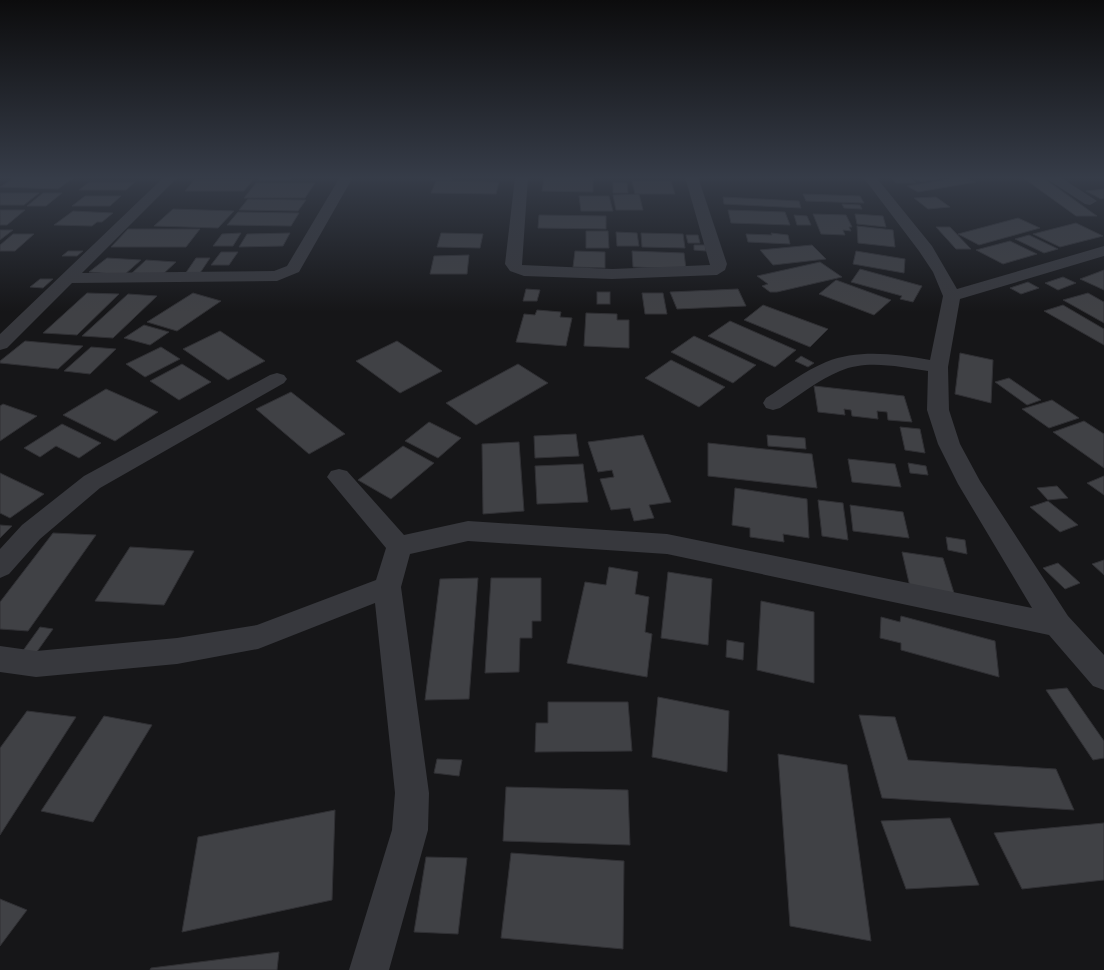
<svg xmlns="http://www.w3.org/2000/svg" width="1104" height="970" font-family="'PT Sans Narrow',sans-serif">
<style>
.building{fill:#404145;stroke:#303034}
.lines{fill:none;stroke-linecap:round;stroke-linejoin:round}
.minor{fill:#37383d;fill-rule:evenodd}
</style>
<rect width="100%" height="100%" fill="#161618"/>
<!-- building -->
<g class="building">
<polygon points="16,177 73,178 58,189 0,187"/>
<polygon points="261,177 292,177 290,180 259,181"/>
<polygon points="432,177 452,177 451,181 431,180"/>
<polygon points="890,177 910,177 916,183 896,183"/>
<polygon points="919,177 945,177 922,182 914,178"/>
<polygon points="961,177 976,182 918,192 907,186"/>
<polygon points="1022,177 1042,177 1097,216 1076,216"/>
<polygon points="544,178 593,178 593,192 542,191"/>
<polygon points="194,180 253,180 244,191 185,191"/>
<polygon points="436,181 499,182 496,194 431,193"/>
<polygon points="632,181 671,181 675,194 635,194"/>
<polygon points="89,182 135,182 126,190 79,190"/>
<polygon points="613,182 627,183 628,193 613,193"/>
<polygon points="256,183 315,183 305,198 244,198"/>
<polygon points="1104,189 1104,198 1101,199 1086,191"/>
<polygon points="0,193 39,193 24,205 0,205"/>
<polygon points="43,193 62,193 46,206 27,206"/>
<polygon points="639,194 643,210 616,210 613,195"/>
<polygon points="803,194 860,196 864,203 806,201"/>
<polygon points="85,196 121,196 110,206 72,206"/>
<polygon points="579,196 609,196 613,211 581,211"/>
<polygon points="723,197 799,201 801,208 724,204"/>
<polygon points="936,197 950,207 928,209 914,198"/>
<polygon points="248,199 306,200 298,211 239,210"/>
<polygon points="842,204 860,205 862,209 844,208"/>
<polygon points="173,209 234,211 218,228 154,226"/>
<polygon points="0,210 25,210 7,225 0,225"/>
<polygon points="728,210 785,212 790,225 731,223"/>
<polygon points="73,211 113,213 102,222 97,222 92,226 54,225"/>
<polygon points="238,212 299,213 291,226 227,225"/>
<polygon points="813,214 846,215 852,227 849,227 851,231 843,230 845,235 821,234"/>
<polygon points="855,214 883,216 886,227 857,224"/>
<polygon points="539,215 606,216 606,229 538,228"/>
<polygon points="794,215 807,216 811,225 797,225"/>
<polygon points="1018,218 1040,228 979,245 958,234"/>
<polygon points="1076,223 1103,236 1060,247 1033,234"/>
<polygon points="857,226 893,230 895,247 858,243"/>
<polygon points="936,227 950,227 971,249 956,249"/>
<polygon points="128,229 200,229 186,247 111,247"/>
<polygon points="0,230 13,230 0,240"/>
<polygon points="586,231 608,231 609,248 586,248"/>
<polygon points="616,232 637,233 639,246 617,246"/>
<polygon points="241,233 233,246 213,246 222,234"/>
<polygon points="290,233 283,246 239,247 247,234"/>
<polygon points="441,233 483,234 480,248 437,247"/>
<polygon points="641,233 683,234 685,248 642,247"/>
<polygon points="771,233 788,235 790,244 748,242 746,234 772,235"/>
<polygon points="13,234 34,234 15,251 0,251 0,245"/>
<polygon points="686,235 698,235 700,243 688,243"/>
<polygon points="1029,235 1058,249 1044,253 1015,239"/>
<polygon points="1010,241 1037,254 1003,264 976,250"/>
<polygon points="694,245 705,245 706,251 694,250"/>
<polygon points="812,245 826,259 773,265 760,250"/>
<polygon points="68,251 83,251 77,256 62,256"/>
<polygon points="575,251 605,252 605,268 573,267"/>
<polygon points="632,251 684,253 686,269 633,267"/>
<polygon points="856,251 905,259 904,273 853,264"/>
<polygon points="221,252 238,252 229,265 211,265"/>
<polygon points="469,255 467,274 430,274 434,256"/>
<polygon points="107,258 141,260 124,275 89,272"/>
<polygon points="196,258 210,258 200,273 185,274"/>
<polygon points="146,260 176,262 162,275 132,273"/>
<polygon points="820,262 842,277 777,292 770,292 762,286 768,284 757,276"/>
<polygon points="860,269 922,286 913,302 900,299 902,296 851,282"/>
<polygon points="1104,270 1104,290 1080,279"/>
<polygon points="1063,277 1076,283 1058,290 1045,283"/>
<polygon points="40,279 53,279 43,288 30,287"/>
<polygon points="836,280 891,300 874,315 819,294"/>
<polygon points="1028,282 1039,288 1021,294 1010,288"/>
<polygon points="526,289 540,290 537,301 523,301"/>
<polygon points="738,289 746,306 677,309 670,292"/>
<rect x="597" y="292" width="13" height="12"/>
<polygon points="87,293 119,294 77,335 43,333"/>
<polygon points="193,293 221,301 177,331 147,322"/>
<polygon points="642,293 663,293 667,314 645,314"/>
<polygon points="1088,293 1104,302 1104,323 1063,300"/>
<polygon points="128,294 157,296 113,338 82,336"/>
<polygon points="763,305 828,329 810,347 744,320"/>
<polygon points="1063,305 1104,329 1104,345 1044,311"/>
<polygon points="537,310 561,312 560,317 572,318 566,346 516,342 524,314 535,315"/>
<polygon points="586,313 617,314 617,320 629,320 629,348 584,346"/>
<polygon points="730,321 796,350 775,367 708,336"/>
<polygon points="144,325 169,332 150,345 124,338"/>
<polygon points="220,331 265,361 228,380 183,349"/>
<polygon points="694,336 756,365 733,383 671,352"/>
<polygon points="25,341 83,346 58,369 0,363 0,361"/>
<polygon points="397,341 442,371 400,393 356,361"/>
<polygon points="91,347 116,349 90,374 64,371"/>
<polygon points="161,347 180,359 145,377 126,364"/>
<polygon points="960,353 993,360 991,403 955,394"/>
<polygon points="801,356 814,363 808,367 795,361"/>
<polygon points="671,360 725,387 699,407 645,378"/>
<polygon points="182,364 211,382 179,400 150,381"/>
<polygon points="518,364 548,383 476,425 446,403"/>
<polygon points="1009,378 1041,400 1027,405 995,382"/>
<polygon points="814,386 904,396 912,422 888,420 887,412 877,411 878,419 852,416 851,410 844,409 845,415 818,412"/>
<polygon points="106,389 158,412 115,441 63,415"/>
<polygon points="291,392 345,434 309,454 256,409"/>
<polygon points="1052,400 1079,418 1049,428 1022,409"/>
<polygon points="3,404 37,416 0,441 0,406"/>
<polygon points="1084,421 1104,434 1104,468 1053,432"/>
<polygon points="429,422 461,438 438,458 405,441"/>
<polygon points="62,424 101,443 79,458 56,446 40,457 24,448"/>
<polygon points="900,427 920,429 925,453 905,450"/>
<polygon points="576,434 579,456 535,458 534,436"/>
<polygon points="643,435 671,502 649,505 654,518 634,521 630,508 611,510 600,479 614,477 612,470 598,472 588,442"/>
<polygon points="767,435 805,438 806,449 768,446"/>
<polygon points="519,442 524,511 483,514 482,444"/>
<polygon points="708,443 812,454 817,488 708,476"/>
<polygon points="403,446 434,463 391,499 358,480"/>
<polygon points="848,459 895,464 901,487 852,482"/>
<polygon points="908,463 926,466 928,475 910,473"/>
<polygon points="583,464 588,502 537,504 535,466"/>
<polygon points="0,473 44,494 10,518 0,513"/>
<polygon points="1104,476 1104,495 1087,483"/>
<polygon points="1057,486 1068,498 1048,500 1037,488"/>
<polygon points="735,488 807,499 809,538 783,534 784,542 750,537 750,528 732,525"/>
<polygon points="818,500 843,503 848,540 822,536"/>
<polygon points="1048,501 1078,525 1060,532 1030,507"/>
<polygon points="850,505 903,512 909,538 853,531"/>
<polygon points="0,525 12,526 0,538"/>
<polygon points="53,533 96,535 28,631 0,629 0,602"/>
<polygon points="946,537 965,540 967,554 948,550"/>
<polygon points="130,547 194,551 164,605 95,601"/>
<polygon points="902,552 943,558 954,593 910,587"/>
<polygon points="1104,560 1104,575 1092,564"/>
<polygon points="1058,563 1080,583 1065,589 1043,568"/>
<polygon points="609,567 638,572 635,594 649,597 645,632 652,634 647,677 567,663 585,582 606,585"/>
<polygon points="668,572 712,579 708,645 661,638"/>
<polygon points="478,578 469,699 425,700 440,579"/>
<polygon points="491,578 541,578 541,621 532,621 532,638 520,638 519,672 485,673"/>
<polygon points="761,601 814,612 814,683 757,670"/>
<polygon points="901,616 995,641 999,677 901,650 901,643 880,638 881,617 900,622"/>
<polygon points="40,627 53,629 36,653 22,652"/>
<polygon points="727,640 744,643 743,660 726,657"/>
<polygon points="1067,688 1104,741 1104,758 1093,760 1046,690"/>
<polygon points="658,697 729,711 727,772 652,757"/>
<polygon points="548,702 628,702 632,751 535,752 536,723 548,723"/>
<polygon points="27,711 76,717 0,835 0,748"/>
<polygon points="859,715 895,717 908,760 1056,769 1074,810 882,798"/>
<polygon points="104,716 152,725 93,822 41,811"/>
<polygon points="778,754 847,765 871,941 790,926"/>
<polygon points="437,759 462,760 459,776 434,773"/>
<polygon points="506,787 628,790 630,845 503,841"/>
<polygon points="335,810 332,900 182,932 198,837"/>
<polygon points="950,818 979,885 906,889 881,821"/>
<polygon points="1104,823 1104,880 1022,889 994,833"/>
<polygon points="511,853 624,861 623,949 501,938"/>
<polygon points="426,857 467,858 458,934 414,932"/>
<polygon points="0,899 27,910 0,946"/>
<polygon points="279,952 277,970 150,970 151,968"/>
</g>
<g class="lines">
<!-- minor -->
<g class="minor">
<polygon points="164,177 178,177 82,273 274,271 287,266 340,177 353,177 299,272 277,281 72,283 7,348 0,350 0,334"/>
<polygon points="515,177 528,177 522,265 612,269 710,265 685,177 698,177 727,264 725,270 717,275 612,279 524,276 510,271 505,264"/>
<path d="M863,177H876L932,246L957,289L1104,246V256L960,299L948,367L949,410L960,444L980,481L1068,616L1104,655V690L1093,686L1049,635L667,554L468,541L410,554L401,587L429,793L428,830L389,970H349L392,830L395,793L375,603L258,649L177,664L36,677L0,672V646L36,651L177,638L257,625L376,580L386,548L327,477L331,471L339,469L347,471L404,535L468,521L667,534L1032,608L958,484L938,444L927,410L928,371C900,367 867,359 840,371C818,380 800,395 780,408L773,410L766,408L763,403L766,398C785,386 804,371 826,362C859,349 895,354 930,360L943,296L933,272L919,251Z"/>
<polygon points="1044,177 1060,177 1097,201 1090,205 1085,204"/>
<polygon points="277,373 284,375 287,379 284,383 100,488 40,539 9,574 0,578 0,549 22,525 84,476 270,375"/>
</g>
</g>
<!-- sky -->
<linearGradient id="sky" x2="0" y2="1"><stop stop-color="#0c0c0d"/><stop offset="0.57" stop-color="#363c48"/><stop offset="1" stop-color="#363c48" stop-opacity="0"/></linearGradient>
<rect width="1104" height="312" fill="url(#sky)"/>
</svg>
